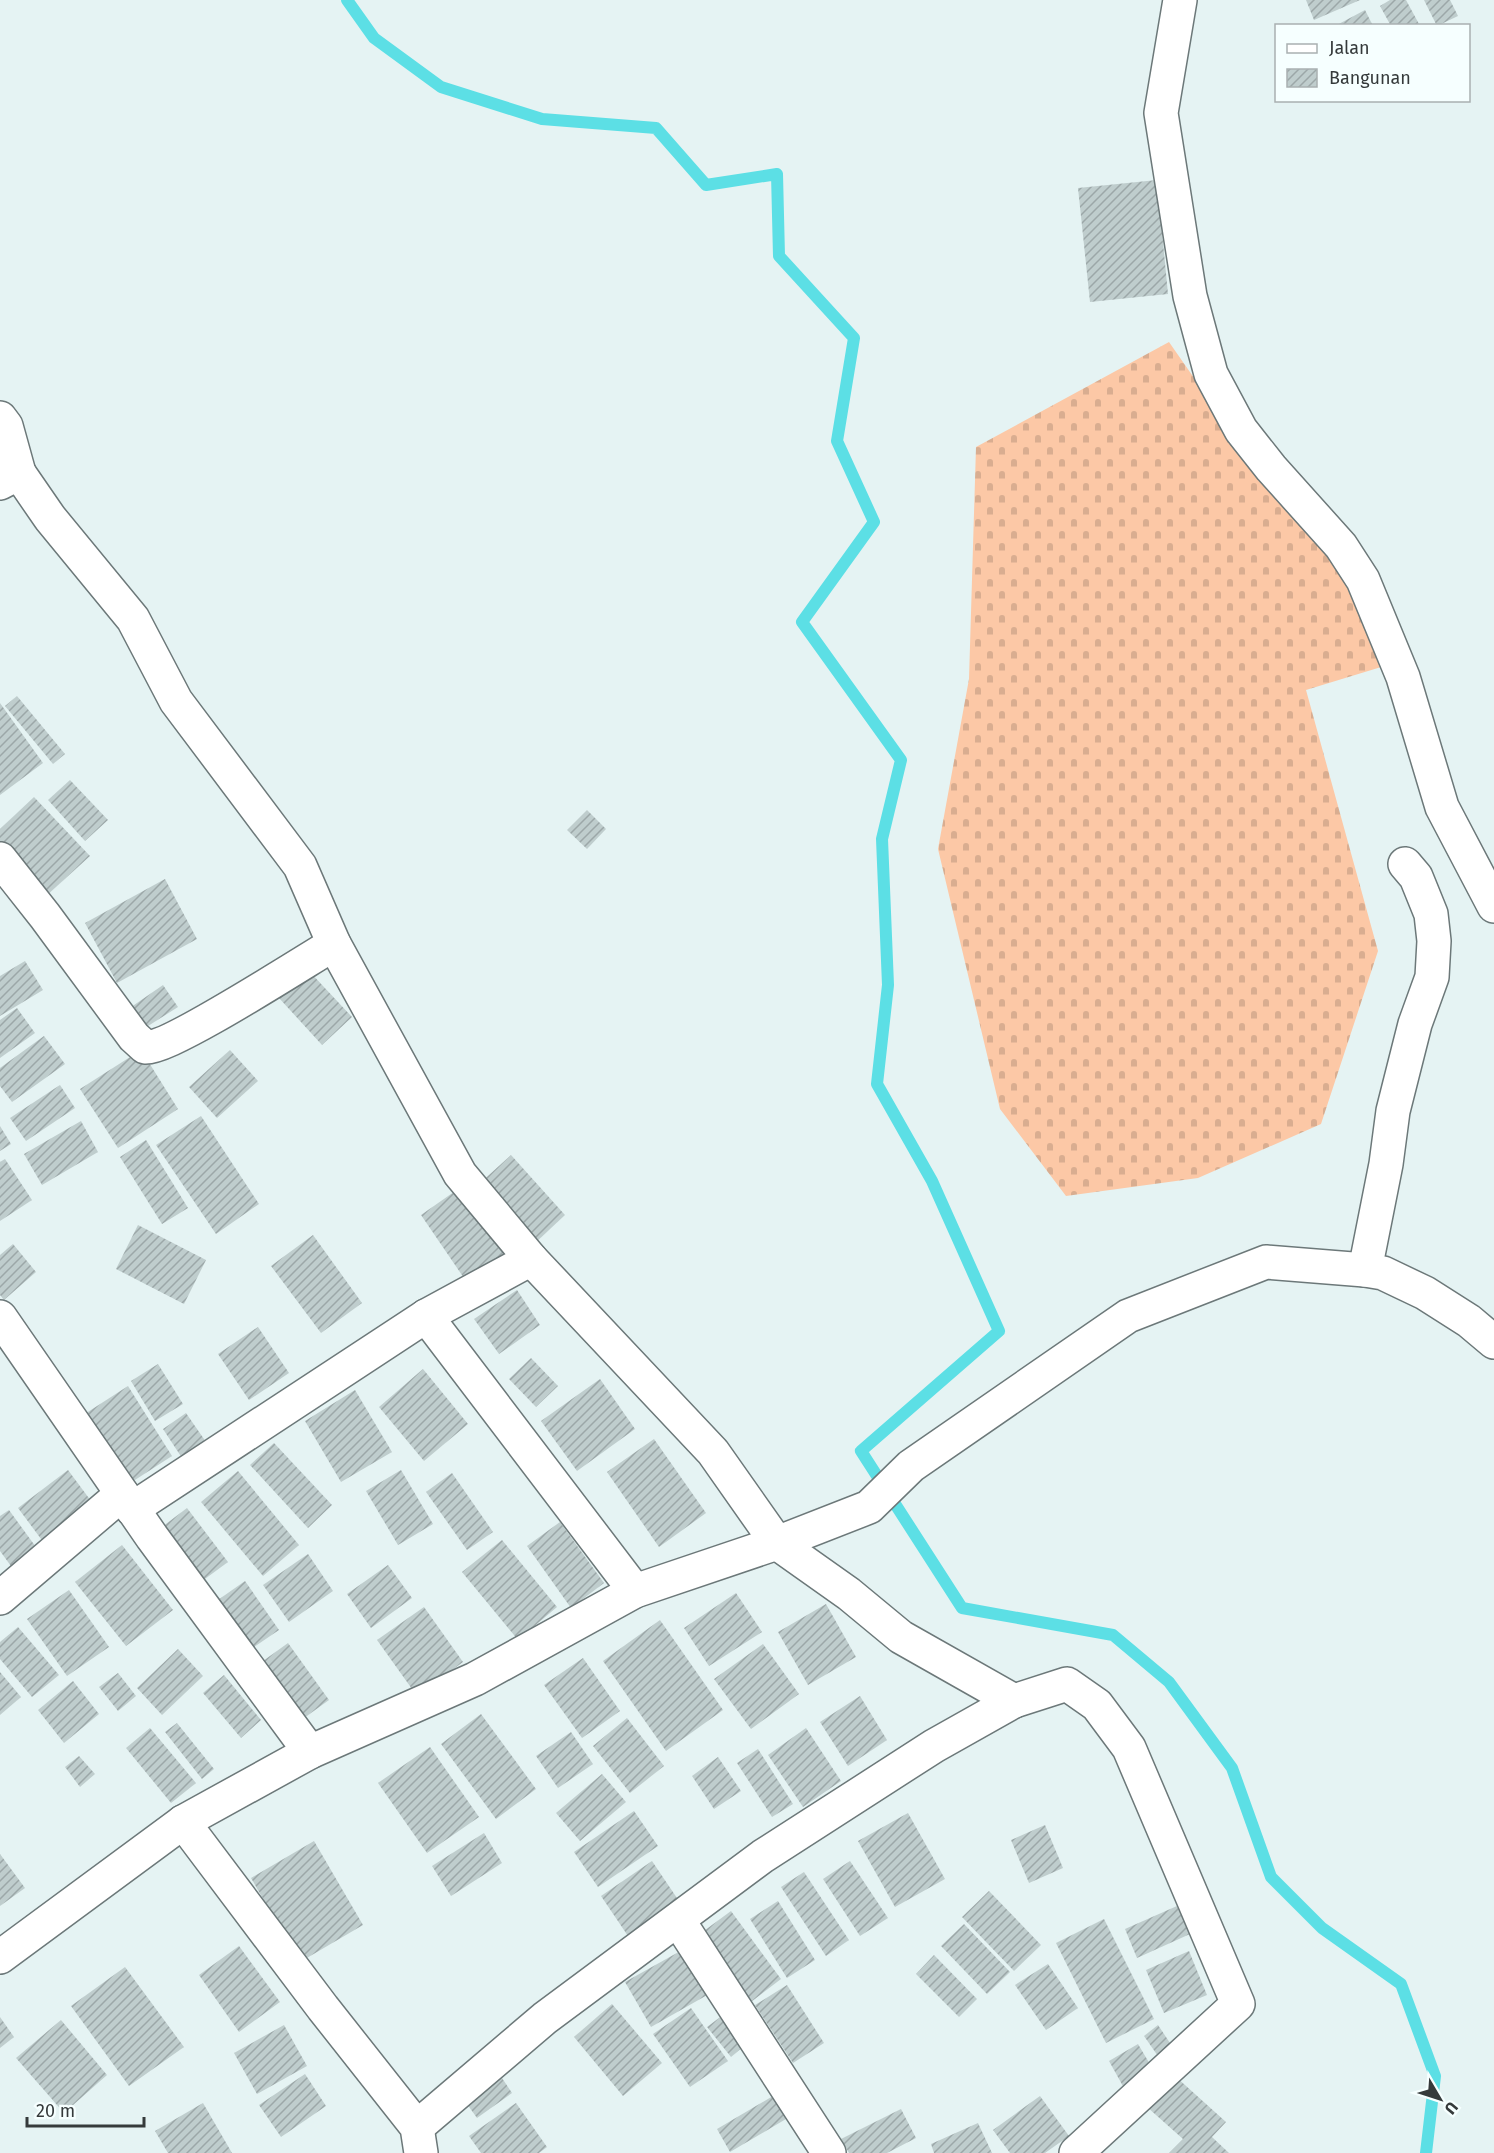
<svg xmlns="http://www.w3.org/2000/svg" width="1494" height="2153" font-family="'Fira Sans',sans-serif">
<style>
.cemetery{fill:url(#cemetery-stones)}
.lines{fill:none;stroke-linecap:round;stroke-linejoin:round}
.stream{stroke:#5cdfe5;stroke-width:12}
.building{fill:url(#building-hatch)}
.minor-casing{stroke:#6c7879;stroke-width:36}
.minor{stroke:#fff;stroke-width:33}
</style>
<defs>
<pattern id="cemetery-stones" width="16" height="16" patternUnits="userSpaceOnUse" patternTransform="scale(1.5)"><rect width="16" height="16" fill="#fcc8a6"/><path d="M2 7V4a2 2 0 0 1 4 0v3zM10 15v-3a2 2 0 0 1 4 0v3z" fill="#d9ad90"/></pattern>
<pattern id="building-hatch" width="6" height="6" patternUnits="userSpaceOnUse" patternTransform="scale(1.5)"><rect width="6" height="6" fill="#bfcdcd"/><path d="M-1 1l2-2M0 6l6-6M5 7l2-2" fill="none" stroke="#9ca7a8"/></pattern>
</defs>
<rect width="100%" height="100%" fill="#e5f3f3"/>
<!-- cemetery -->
<polygon class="cemetery" points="1169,342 1268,484 1334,549 1391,664 1306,690 1378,951 1321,1124 1198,1178 1066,1196 1000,1109 938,849 969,679 976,447"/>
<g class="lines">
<!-- stream -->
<polyline class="stream" points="347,0 374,38 441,87 542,119 656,128 706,185 777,174 779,256 854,338 837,441 874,522 802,622 901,760 882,839 888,985 877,1084 932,1181 999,1331 861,1451 962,1608 1113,1635 1169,1682 1232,1768 1271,1877 1322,1928 1401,1984 1435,2076 1426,2153"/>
</g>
<!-- building -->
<g class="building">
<polygon points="1306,0 1360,0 1314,20"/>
<polygon points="1390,0 1406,0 1419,24 1391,26 1380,6"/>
<polygon points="1424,0 1450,0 1458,16 1437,26"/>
<polygon points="1365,10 1373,26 1335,26"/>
<polygon points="1157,180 1168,294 1090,302 1078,188"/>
<polygon points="17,696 65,754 53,764 5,706"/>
<polygon points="0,703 43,763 0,795"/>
<polygon points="70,780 108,820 85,841 48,800"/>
<polygon points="34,797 90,856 45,897 0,848 0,829"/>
<polygon points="587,810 606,829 587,849 567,830"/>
<polygon points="165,879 197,939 117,983 85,923"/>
<polygon points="25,961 43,990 0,1016 0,976"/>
<polygon points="309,971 352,1017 322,1045 279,998"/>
<polygon points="163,985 178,1007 137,1033 124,1012"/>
<polygon points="17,1008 35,1033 0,1058 0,1020"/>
<polygon points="44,1036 65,1064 12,1102 0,1086 0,1068"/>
<polygon points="141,1050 178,1109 118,1148 80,1089"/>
<polygon points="230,1050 258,1081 217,1118 189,1087"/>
<polygon points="60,1085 75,1108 26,1141 10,1118"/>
<polygon points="201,1116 259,1204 216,1234 156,1145"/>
<polygon points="81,1121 98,1152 42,1185 24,1154"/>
<polygon points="0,1126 11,1144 0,1151"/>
<polygon points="146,1140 188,1208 162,1224 120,1157"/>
<polygon points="511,1155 565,1215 533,1245 479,1184"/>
<polygon points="5,1159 32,1200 0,1221 0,1162"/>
<polygon points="461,1187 509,1256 468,1284 421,1215"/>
<polygon points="138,1225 206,1260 184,1304 116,1269"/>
<polygon points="313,1235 362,1303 321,1333 271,1266"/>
<polygon points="13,1244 36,1272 4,1300 0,1295 0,1255"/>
<polygon points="517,1290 540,1325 499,1354 474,1319"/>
<polygon points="258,1327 289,1373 249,1400 218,1354"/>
<polygon points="531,1358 558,1386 536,1407 509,1379"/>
<polygon points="158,1364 183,1404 155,1421 131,1381"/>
<polygon points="423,1369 468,1424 424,1461 379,1407"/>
<polygon points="600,1379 635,1429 577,1471 541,1421"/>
<polygon points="128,1386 172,1456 121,1489 77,1419"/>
<polygon points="355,1390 392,1452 341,1482 305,1421"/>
<polygon points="186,1413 206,1442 182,1458 163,1429"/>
<polygon points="654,1439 706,1513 659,1547 607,1472"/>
<polygon points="274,1443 332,1505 308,1528 250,1465"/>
<polygon points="68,1470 97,1509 47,1547 18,1508"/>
<polygon points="401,1470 433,1524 398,1545 366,1491"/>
<polygon points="238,1471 299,1545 263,1576 201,1502"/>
<polygon points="452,1473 493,1532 467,1550 426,1492"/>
<polygon points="187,1508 228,1562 194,1587 154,1533"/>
<polygon points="9,1510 41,1554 16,1573 0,1551 0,1516"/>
<polygon points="560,1522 604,1583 571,1608 527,1546"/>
<polygon points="502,1540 557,1607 518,1640 462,1572"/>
<polygon points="122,1545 173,1610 126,1646 75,1582"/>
<polygon points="308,1554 333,1591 289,1622 263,1585"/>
<polygon points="388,1565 412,1598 371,1628 347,1594"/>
<polygon points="245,1581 279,1630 242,1655 208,1607"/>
<polygon points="69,1590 109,1647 67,1676 27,1619"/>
<polygon points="736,1593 762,1632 709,1666 684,1628"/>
<polygon points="826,1604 856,1657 808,1685 778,1632"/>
<polygon points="424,1607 463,1662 417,1696 377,1640"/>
<polygon points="660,1620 723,1710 666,1751 603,1661"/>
<polygon points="18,1627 59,1675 32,1697 0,1659 0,1642"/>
<polygon points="288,1643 329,1700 293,1726 252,1669"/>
<polygon points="763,1644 799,1694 751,1729 714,1679"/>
<polygon points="178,1649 203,1676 162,1715 137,1688"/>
<polygon points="583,1658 620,1711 582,1738 544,1685"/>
<polygon points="0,1672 21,1697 0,1715"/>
<polygon points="118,1673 136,1696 118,1711 99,1687"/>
<polygon points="224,1675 261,1720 241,1738 203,1693"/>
<polygon points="73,1681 99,1714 64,1743 38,1710"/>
<polygon points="860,1696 887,1740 848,1766 820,1722"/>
<polygon points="481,1714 536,1789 496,1819 441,1744"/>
<polygon points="627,1718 664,1766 630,1793 593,1746"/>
<polygon points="177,1723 214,1769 202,1779 165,1732"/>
<polygon points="150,1728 196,1783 171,1803 126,1748"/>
<polygon points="806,1728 841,1781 803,1807 768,1755"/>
<polygon points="571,1732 593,1764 558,1788 536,1756"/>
<polygon points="430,1747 479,1817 427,1853 378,1783"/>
<polygon points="758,1749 793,1804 772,1817 737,1763"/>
<polygon points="79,1756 95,1774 80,1787 65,1767"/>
<polygon points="718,1757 741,1791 714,1809 692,1776"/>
<polygon points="602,1774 626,1802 580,1841 556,1813"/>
<polygon points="634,1811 658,1846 598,1887 574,1852"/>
<polygon points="908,1813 945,1879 895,1907 858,1841"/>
<polygon points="1045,1825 1063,1868 1029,1883 1011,1840"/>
<polygon points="484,1833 502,1863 451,1896 432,1866"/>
<polygon points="314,1841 363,1925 300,1962 251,1878"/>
<polygon points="0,1854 25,1888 0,1906"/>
<polygon points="652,1861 681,1904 630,1939 601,1896"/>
<polygon points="850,1861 888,1918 860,1936 823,1879"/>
<polygon points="804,1872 849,1940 826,1956 781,1887"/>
<polygon points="989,1891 1041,1945 1014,1971 962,1917"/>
<polygon points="778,1901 815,1960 787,1978 750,1919"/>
<polygon points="1177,1906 1190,1934 1137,1958 1125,1929"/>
<polygon points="731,1911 781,1979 747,2005 697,1936"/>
<polygon points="1104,1919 1154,2019 1106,2043 1056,1943"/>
<polygon points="964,1924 1010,1972 987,1994 941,1946"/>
<polygon points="239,1946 280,2002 239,2032 199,1975"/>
<polygon points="684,1949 709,1994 651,2027 625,1982"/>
<polygon points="1189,1951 1207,1995 1164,2013 1146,1970"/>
<polygon points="934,1955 977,1999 959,2017 916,1974"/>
<polygon points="1048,1964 1078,2008 1046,2030 1015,1985"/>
<polygon points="125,1967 184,2047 129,2086 71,2006"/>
<polygon points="787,1985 824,2043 793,2063 755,2005"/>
<polygon points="612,2004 662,2063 623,2096 574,2037"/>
<polygon points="691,2008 728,2061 690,2087 653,2034"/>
<polygon points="727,2012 750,2041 731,2057 707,2027"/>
<polygon points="0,2017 14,2037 0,2048"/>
<polygon points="61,2020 107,2075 64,2113 16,2058"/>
<polygon points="284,2025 307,2066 257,2094 234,2053"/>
<polygon points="1158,2025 1174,2049 1160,2059 1144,2036"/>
<polygon points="1138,2044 1154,2071 1124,2088 1109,2061"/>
<polygon points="305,2074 326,2106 281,2137 259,2105"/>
<polygon points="1175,2076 1226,2122 1212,2137 1229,2153 1169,2153 1183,2139 1147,2107"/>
<polygon points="502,2078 512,2093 477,2118 467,2104"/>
<polygon points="773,2096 786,2119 730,2152 717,2129"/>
<polygon points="1040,2096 1069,2136 1045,2153 1010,2153 993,2130"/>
<polygon points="203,2103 232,2153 168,2153 155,2131"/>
<polygon points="516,2103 547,2147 539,2153 481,2153 469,2136"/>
<polygon points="901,2109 916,2138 887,2153 849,2153 841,2139"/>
<polygon points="978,2123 992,2153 934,2153 931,2144"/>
</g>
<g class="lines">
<defs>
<g id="minor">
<polyline points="1180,0 1161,113 1190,296 1211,374 1241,430 1271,468 1341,546 1363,580 1403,677 1442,807 1494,906"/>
<polyline points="0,418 6,426 19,473"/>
<polyline points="0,483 19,473 50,518 133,619 176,701 300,866 334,944 460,1174 531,1259 713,1452 777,1543 849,1594 901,1637 1014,1701 1067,1684 1097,1705 1129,1748 1238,2004 1076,2153"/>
<path d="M0,859L45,916L134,1037L145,1047C168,1050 305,961 334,944"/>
<polyline points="1365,1270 1386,1164 1393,1111 1415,1024 1432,977 1434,941 1431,914 1416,877 1405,864"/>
<polyline points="426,1316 635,1591"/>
<polyline points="0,1317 152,1537 310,1752"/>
<polyline points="132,1509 426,1316 531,1259"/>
<polyline points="0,1598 122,1494"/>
<polyline points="183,1822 323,2008 417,2127 421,2153"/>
<polyline points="678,1920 829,2153"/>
<polyline points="0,1957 183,1822 310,1752 475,1679 635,1591 777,1543 869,1507 911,1466 1128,1316 1266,1262 1365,1270 1383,1273 1425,1293 1469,1321 1494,1342"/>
<polyline points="417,2127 545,2018 763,1856 934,1746 1014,1701"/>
</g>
</defs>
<!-- minor casing -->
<use href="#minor" class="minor-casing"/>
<!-- minor -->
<use href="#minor" class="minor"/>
</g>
<!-- legend -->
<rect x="1275" y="24" width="195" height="78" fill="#f6ffff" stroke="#a9b0b1" stroke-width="1.5"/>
<rect x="1287" y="44" width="30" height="9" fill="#ffffff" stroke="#a9b0b1" stroke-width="1.5"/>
<text x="1329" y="54" font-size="18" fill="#353a3b">Jalan</text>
<rect x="1287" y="69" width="30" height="18" fill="url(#building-hatch)" stroke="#a9b0b1" stroke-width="1.5"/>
<text x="1329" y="84" font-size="18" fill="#353a3b">Bangunan</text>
<!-- north arrow -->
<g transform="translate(1440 2099) rotate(129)" stroke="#f6ffff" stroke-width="4.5" paint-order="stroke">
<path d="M0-4.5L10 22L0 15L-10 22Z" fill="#353a3b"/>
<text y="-9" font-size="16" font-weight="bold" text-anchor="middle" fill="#353a3b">U</text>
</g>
<!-- scale -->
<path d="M27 2117v9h117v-9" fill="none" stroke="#353a3b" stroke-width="3"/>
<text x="36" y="2117" font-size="18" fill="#353a3b" stroke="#f6ffff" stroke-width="4.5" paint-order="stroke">20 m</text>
</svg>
